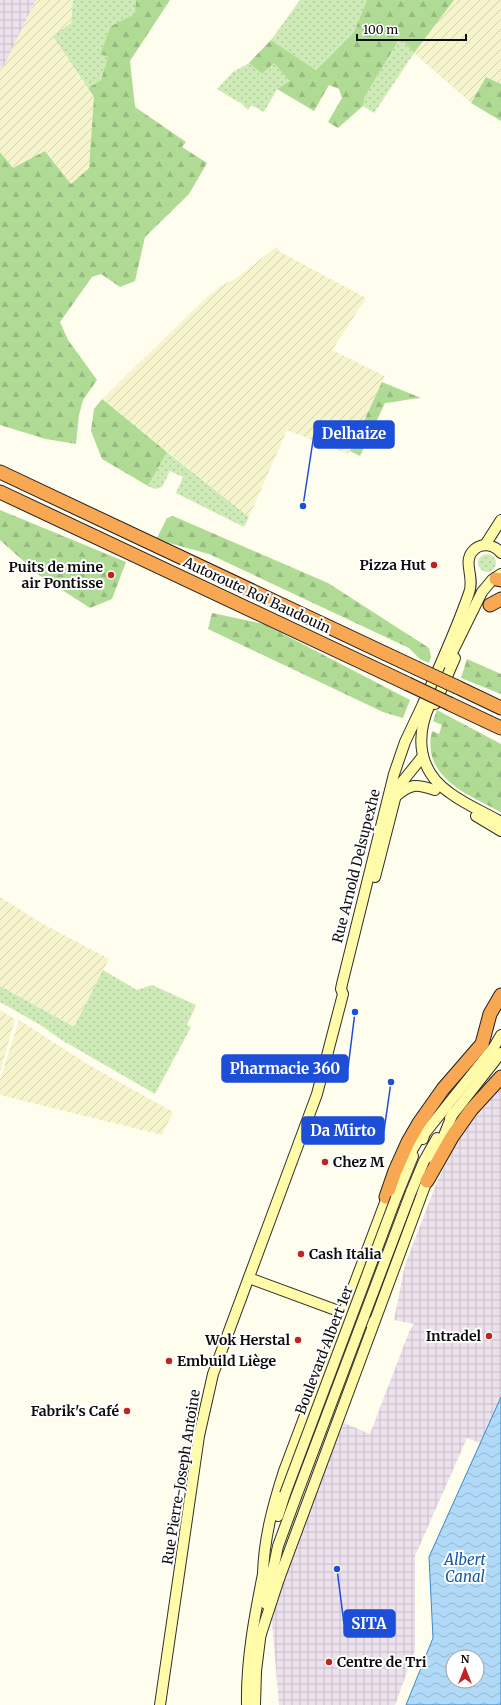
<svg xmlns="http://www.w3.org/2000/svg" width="501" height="1705" font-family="Merriweather,serif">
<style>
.industrial{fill:url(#industrial-grid)}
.farmland{fill:url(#farmland-furrows)}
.grass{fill:url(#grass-dots)}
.forest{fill:url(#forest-firs)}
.water{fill:url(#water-waves);stroke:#3689d0;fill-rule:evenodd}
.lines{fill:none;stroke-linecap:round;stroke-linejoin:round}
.secondary-casing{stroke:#2f2f2f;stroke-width:12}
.highway-casing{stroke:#1e1e1e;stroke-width:15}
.secondary{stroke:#fffba8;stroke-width:10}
.highway{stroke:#f8a853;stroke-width:13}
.secondary-bridge-casing{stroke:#2f2f2f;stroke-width:12;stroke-linecap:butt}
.highway-bridge-casing{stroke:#1e1e1e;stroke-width:15;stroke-linecap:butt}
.secondary-bridge{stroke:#fffba8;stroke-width:10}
.highway-bridge{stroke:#f8a853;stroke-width:13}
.poi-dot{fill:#c02422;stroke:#fff;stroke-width:1.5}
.labels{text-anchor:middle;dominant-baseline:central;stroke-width:4;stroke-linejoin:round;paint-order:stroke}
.poi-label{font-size:14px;font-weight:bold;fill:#0d0d0d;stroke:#fff;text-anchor:end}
.street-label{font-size:14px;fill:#0d0d0d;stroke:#fff}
.water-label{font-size:15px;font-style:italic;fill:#135ba2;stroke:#fff}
.leader{fill:none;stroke:#1d4ed8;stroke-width:1.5}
.callout-dot{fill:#1d4ed8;stroke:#fff;stroke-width:1.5}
.callout{fill:#1d4ed8;stroke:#1d4ed8;stroke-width:1.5}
.callout-label{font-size:15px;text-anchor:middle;font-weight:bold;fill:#fff}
</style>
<defs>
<pattern id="industrial-grid" width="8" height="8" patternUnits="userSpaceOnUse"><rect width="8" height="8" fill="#ece1ec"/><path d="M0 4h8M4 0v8" fill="none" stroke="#c9c0c9"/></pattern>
<pattern id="farmland-furrows" width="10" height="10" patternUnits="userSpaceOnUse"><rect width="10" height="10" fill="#f5f4cd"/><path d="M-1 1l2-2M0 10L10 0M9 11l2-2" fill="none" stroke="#d1d0af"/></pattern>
<pattern id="grass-dots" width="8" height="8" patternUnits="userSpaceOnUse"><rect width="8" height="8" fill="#ceeab6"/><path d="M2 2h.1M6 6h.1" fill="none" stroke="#b0c89b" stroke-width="1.8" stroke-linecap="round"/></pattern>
<pattern id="forest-firs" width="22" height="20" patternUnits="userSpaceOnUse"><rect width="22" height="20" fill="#b0db95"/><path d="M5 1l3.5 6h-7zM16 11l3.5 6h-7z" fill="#96bb7f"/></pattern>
<pattern id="water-waves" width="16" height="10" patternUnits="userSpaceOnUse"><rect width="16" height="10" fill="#b1d9f8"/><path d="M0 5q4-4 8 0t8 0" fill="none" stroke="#97b9d3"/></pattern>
</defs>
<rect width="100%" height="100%" fill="#fffded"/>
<!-- industrial -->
<g class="industrial">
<polygon points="0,0 36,0 3,68 0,67"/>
<polygon points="501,1088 501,1397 480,1443 467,1438 415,1556 415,1650 395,1705 279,1705 272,1622 274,1604 329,1458 344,1423 370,1434 409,1332 414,1324 394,1320 405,1265 437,1182 455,1145 476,1116"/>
</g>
<!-- farmland -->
<g class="farmland">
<polygon points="36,0 73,0 71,23 53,36 94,97 89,168 71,184 46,151 13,168 0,152 0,67 3,68"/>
<polygon points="454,0 501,0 501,84 486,77 471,103 414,53"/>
<polygon points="276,247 280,252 366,298 332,350 385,376 348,454 287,430 249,517 102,399 206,298 219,287 238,277"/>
<polygon points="0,897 43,924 109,959 74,1027 0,986"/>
<polygon points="0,1010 15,1019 0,1072"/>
<polygon points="19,1020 89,1065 173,1112 162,1135 0,1095 0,1080"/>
</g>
<!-- grass -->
<g class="grass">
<polygon points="73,0 136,0 136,14 100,55 108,56 101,80 88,88 53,36 71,23"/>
<polygon points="300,0 367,0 354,32 316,70 271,40"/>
<polygon points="400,38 414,53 374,113 363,106 365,96"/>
<polygon points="249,63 262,74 274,63 291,81 277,89 264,112 251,105 248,110 242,104 217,89 233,72"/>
<polygon points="167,452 249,517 244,527 176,493 183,477 170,471 162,487 155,489 148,486"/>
<circle cx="487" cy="563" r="9"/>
<polygon points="103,970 137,990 152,985 196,1005 187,1025 191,1027 155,1094 60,1039 42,1026 0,1002 0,986 74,1027"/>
</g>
<!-- forest -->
<g class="forest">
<polygon points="136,0 170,0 130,61 135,107 186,142 182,147 207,163 189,194 145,237 135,281 120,287 101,274 92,277 60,322 68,340 97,380 83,400 79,415 76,444 46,439 0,425 0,152 13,168 45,151 71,184 89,168 94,97 88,88 101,80 108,56 100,55 111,26 135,14"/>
<polygon points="367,0 454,0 414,53 400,38 365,96 363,106 338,128 328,122 342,98 339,89 329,85 314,111 277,89 290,81 274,63 262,74 249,63 271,40 316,70 354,32"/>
<polygon points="486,77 501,84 501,121 471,103"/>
<path d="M382,382L421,398C408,399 397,402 385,403L360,456L350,451Z"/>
<polygon points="102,399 167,452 148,486 102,459 91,431 94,409"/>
<polygon points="0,510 126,562 112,599 90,608 39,575 0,540"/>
<polygon points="173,516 328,583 429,648 431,657 429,663 420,659 409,648 209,554 169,543 157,538 167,518"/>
<polygon points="212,613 264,624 410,700 403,718 383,712 208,629"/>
<polygon points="467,659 501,674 501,694 461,678"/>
<path d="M437,710L501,744V812C468,795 421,777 432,731L439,734L442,725L433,721Z"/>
</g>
<!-- water -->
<path class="water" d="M501,1397V1705H406L433,1638L429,1557ZM453,1657H477V1681H453Z"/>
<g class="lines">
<defs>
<g id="secondary">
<polyline points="485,545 501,520"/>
<polyline points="447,663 482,592 492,580 501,574"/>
<path d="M430,704C415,737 418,771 450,793C466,805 484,812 501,822"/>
<polyline points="435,704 455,658"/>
<path d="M395,797C411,783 416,784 435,790"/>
<polyline points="476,816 501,831"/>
<polyline points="375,877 398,787 423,756"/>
<polyline points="450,1118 501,1053"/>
<polyline points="423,1139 425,1133 494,1047 501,1035"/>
<polyline points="434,1160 453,1113"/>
<polyline points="405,1162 420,1137 425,1133"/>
<polyline points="411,1192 424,1161 437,1138"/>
<polyline points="396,1198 413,1156"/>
<polyline points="249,1278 371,1323"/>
<polyline points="278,1516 285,1494"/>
<path d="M263,1574C264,1538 273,1505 284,1471L389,1192"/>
<polyline points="266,1604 278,1546 296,1497"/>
<polyline points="260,1637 279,1579 429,1175"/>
<path d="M160,1705L199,1436L213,1374L317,1094L343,994L341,989L342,984L394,774L405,742L422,706C438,669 456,631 469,593C475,578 463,563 472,552C480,542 494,544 501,553"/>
<path d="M247,1705C246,1659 255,1614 264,1569"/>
<polyline points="255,1705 256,1671 261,1631"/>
</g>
<g id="highway">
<polyline points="0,472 416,668"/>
<polyline points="0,492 408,684"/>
<polyline points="496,579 501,580"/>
<polyline points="490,605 501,599"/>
<polyline points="457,687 501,708"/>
<polyline points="450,704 501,728"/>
<polyline points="427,1181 452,1137 471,1110 501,1077"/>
<polyline points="386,1197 395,1171 408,1142 419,1123 443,1089 482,1044 490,1014 501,995"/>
</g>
</defs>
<!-- secondary casing -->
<use href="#secondary" class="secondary-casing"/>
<!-- highway casing -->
<use href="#highway" class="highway-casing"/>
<!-- secondary -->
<use href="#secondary" class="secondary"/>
<!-- highway -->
<use href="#highway" class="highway"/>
<defs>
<g id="secondary-bridge">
<polyline points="285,1494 396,1198"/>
<polyline points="296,1497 411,1192"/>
</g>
<g id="highway-bridge">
<polyline points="416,668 457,687"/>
<polyline points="408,684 450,704"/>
</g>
</defs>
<!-- secondary-bridge casing -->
<use href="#secondary-bridge" class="secondary-bridge-casing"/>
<!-- highway-bridge casing -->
<use href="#highway-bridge" class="highway-bridge-casing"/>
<!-- secondary-bridge -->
<use href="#secondary-bridge" class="secondary-bridge"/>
<!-- highway-bridge -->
<use href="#highway-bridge" class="highway-bridge"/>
</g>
<!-- markers -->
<g class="poi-dot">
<circle cx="434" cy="565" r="4"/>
<circle cx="111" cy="575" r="4"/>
<circle cx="325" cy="1162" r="4"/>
<circle cx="301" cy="1254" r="4"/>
<circle cx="489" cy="1336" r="4"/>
<circle cx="298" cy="1340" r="4"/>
<circle cx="169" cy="1361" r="4"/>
<circle cx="127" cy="1411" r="4"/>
<circle cx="329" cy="1662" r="4"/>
</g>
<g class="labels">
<!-- poi labels -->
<g class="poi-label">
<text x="426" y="565">Pizza Hut</text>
<text x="103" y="567">Puits de mine<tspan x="103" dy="16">air Pontisse</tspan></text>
<text x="333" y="1162" text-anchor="start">Chez M</text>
<text x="309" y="1254" text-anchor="start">Cash Italia</text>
<text x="481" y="1336">Intradel</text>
<text x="290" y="1340">Wok Herstal</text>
<text x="177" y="1361" text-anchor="start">Embuild Liège</text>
<text x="119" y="1411">Fabrik's Café</text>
<text x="337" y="1662" text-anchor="start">Centre de Tri</text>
</g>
<!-- street labels -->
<g class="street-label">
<text transform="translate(257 595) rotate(25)">Autoroute Roi Baudouin</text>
<text transform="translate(356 866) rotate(-76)">Rue Arnold Delsupexhe</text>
<text transform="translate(324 1350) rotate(-69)">Boulevard Albert 1er</text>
<text transform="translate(181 1477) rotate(-81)">Rue Pierre-Joseph Antoine</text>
</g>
<!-- water labels -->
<g class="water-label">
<text x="465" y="1559">Albert<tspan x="465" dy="17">Canal</tspan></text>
</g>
</g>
<!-- callouts -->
<path class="leader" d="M303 506L314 434M355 1012L348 1068M391 1082L384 1131M337 1569L344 1624"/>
<g class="callout-dot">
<circle cx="303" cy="506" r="4"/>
<circle cx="355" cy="1012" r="4"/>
<circle cx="391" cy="1082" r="4"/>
<circle cx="337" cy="1569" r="4"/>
</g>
<g class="callout">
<rect x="314" y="421" width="80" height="27" rx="4"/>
<rect x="222" y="1055" width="126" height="27" rx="4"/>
<rect x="302" y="1117" width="82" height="27" rx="4"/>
<rect x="344" y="1610" width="51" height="27" rx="4"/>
</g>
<g class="callout-label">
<text x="354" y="439">Delhaize</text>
<text x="285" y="1074">Pharmacie 360</text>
<text x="343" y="1136">Da Mirto</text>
<text x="369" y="1629">SITA</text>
</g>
<!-- north arrow -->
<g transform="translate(465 1669)"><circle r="19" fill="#ffffff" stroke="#9e9e9e"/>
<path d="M0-3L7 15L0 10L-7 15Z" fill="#c02422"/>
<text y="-6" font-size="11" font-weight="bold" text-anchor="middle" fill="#0d0d0d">N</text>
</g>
<!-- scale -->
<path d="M357 34v6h109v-6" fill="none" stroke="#0d0d0d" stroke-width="2"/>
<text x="363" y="34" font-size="12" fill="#0d0d0d" stroke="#ffffff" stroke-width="3" paint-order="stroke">100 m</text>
</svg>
